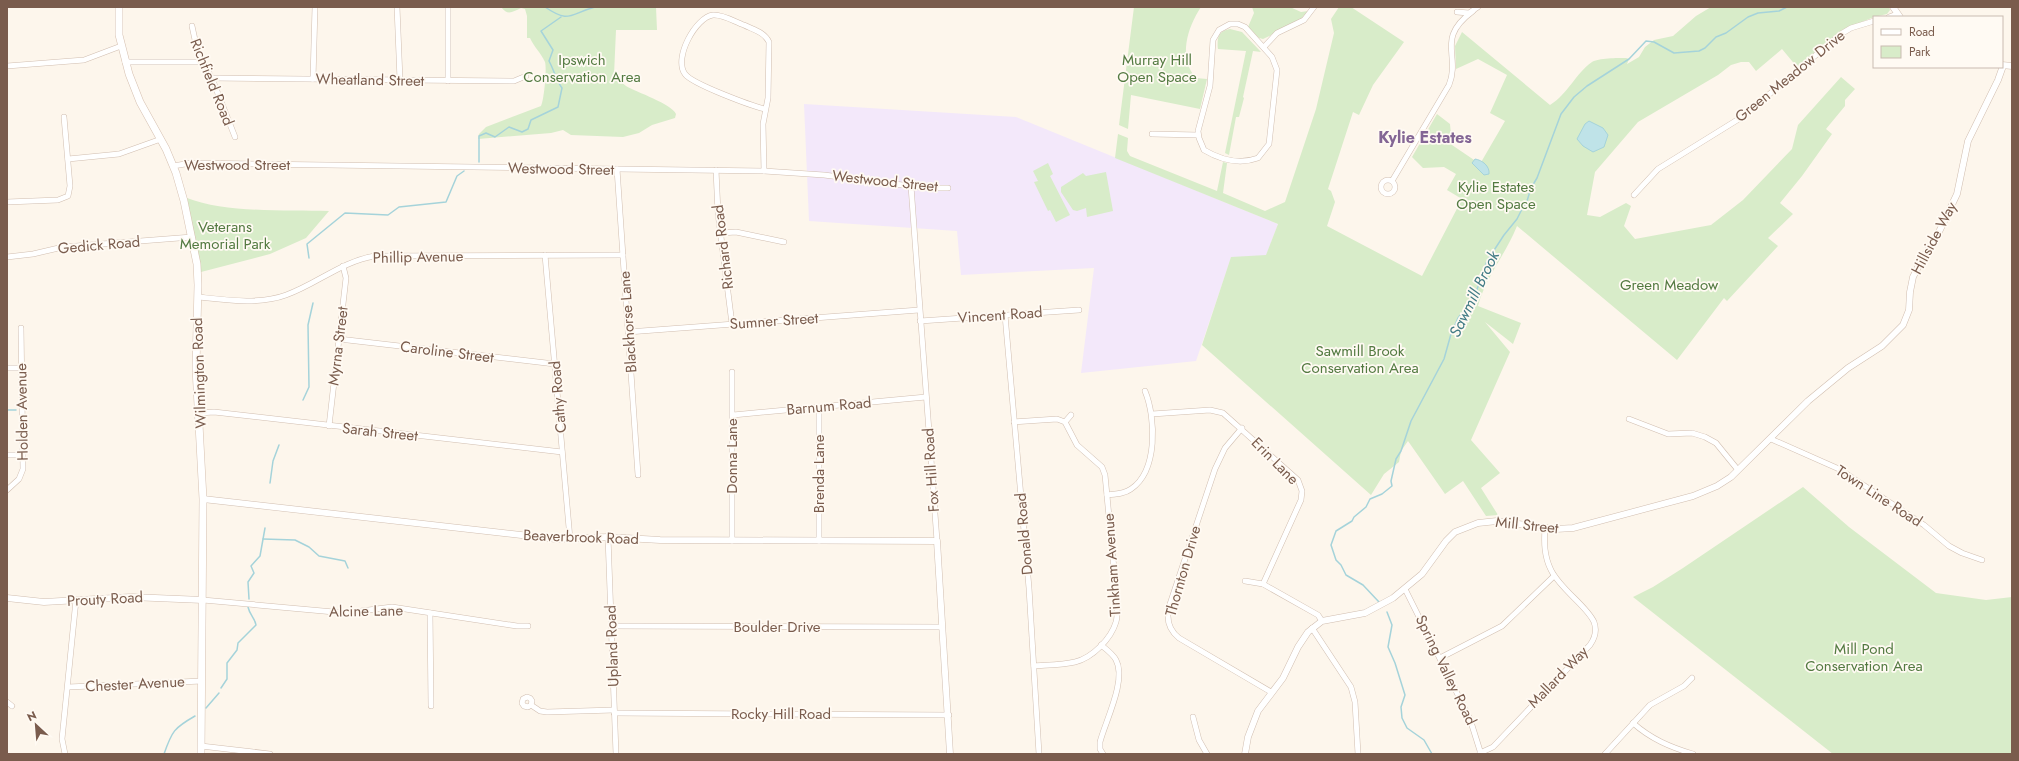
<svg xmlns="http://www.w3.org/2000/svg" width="2019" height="761" font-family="Jost,sans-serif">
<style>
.education{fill:#f3e8fa}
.green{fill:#d8ecc9}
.water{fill:#bfe3e8;stroke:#a5d3da}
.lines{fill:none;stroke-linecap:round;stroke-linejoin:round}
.stream{stroke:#a5d3da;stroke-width:1.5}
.minor-casing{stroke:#d1beb0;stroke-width:6}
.tertiary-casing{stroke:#d1beb0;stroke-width:7}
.secondary-casing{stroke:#d6c0b0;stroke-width:8}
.minor{stroke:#fff;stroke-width:5}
.tertiary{stroke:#fff;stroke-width:6}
.secondary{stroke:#fff;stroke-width:7}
.labels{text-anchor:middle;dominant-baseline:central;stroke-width:3.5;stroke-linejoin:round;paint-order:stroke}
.park-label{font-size:15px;fill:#537a41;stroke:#fffaf3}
.street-label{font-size:15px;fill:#7a5c4d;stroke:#fffaf3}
.neighbourhood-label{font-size:16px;font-weight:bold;fill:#846695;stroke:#fffaf3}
.water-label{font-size:16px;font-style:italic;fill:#437c86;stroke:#fffaf3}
</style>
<rect width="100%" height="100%" fill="#fdf6ec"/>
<!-- education -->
<polygon class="education" points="804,104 1016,117 1278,224 1266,256 1231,258 1196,361 1081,373 1094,268 961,275 957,231 809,221"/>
<!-- green -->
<g class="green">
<path d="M501,7H656L657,30H616L614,75C618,78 622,83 626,86C636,92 672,104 676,114L675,118L652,125L639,133L623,137L571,135L563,130L551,133L478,139L479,134L486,127L541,106C544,101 547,68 545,62C541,53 534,47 530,38H527V16L525,9L521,8C512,12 508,16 501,7Z"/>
<path d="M1134,7H1201C1187,28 1178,58 1196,78L1207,79L1200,109L1131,95L1128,129L1119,125Z"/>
<polygon points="1252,7 1290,7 1301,12 1308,11 1298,22 1263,39 1259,38 1248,27 1254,13"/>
<path d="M1339,7H1351L1404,42L1373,85L1359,115L1353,112L1328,189L1331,191L1335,202L1327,226L1422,276L1462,199L1447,190L1456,174L1444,167L1423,168L1412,157L1437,114L1450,124L1452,145L1480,164L1505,121L1490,113L1507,75L1478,59L1456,69L1455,46L1462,32L1550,105C1568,94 1575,74 1592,62C1598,58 1618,58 1626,58L1629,59L1627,64L1639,57L1645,47L1654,40L1673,36L1696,16L1711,7H1889L1890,10L1887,14L1874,17L1842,30L1797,67L1782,49L1756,71L1749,62H1741L1731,65L1718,75L1638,122L1595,172L1587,215L1600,217L1626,203L1631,206L1624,226L1635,239L1711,225L1743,200L1792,149L1798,125L1841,77L1855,89L1845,100V106L1826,129L1832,134L1802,176L1780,203L1793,214L1768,238L1778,246L1727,301L1724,298L1677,360L1517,226C1506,254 1486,276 1478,306L1521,323L1513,344L1485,322L1510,352L1471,440L1500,473L1481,488L1498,515L1486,516L1463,481L1445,494L1408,441L1401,451L1399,462L1384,474L1371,495L1202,345L1231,257L1266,255L1278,224L1115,158L1118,134L1128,138L1127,151L1130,156L1217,191L1223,162L1227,163L1223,193L1265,211L1285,202L1316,109L1334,33L1331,19Z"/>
<path d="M1230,29L1242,32L1261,52L1253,51L1243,97L1244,98L1239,117H1236L1229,155L1225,153L1246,51L1218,49C1217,38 1218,31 1230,29Z"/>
<polygon points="1048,163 1053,174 1050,176 1070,215 1056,222 1050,210 1048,211 1034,182 1038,181 1033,171"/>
<polygon points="1106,172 1113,211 1087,217 1086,208 1077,211 1073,210 1061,192 1061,187 1083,173 1086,176"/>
<path d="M187,198C225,213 287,210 329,211L306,238L270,254L201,272Z"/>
<polygon points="1803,487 1849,527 1936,593 1986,600 2012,597 2012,754 1833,754 1633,597 1653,587 1683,568"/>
</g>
<!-- water -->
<g class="water">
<polygon points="1589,121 1603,128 1608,135 1604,147 1593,152 1583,146 1577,139 1585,124"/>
<path d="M1475,159C1482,160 1490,166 1489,174L1484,175L1472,163Z"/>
</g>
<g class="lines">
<!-- stream -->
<g class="stream">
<path d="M545,7C570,24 569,14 595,7"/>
<path d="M479,162V136L486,133L495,137L509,127L522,132L528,129L531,120L558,107L562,88C556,80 554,70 549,61L553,50L541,31L561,17"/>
<polyline points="309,258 307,244 345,213 388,215 399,207 446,202 457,176 464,171"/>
<polyline points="303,400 309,387 308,325 313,303"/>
<polyline points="7,410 16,410"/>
<polyline points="270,483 273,461 279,445"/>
<polyline points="263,539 295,540 309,547 319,556 345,561 348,568"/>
<polyline points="249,599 248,582 254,573 251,566 260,556 265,528"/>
<polyline points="1379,602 1363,585 1346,575 1341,565 1336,560 1331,545 1336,531 1352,521 1354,517 1366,507 1370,499 1382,494 1392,486 1391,481 1396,459 1401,451 1411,421 1444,359 1451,334 1458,318 1474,298 1487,261 1504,235 1517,219 1524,205 1527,201 1531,188 1537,178 1561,114 1574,97 1587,86 1629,59 1646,41 1654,42 1674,53 1699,51 1705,48 1716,37 1726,33 1748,17 1758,13 1779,11 1787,7"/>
<polyline points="1387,612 1392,625 1388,647 1395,663 1405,695 1401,707 1402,718 1407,728 1424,740 1432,754"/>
<path d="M221,688L227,679V663L237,650L238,643L256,625C255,618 250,616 248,607"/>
<polyline points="206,708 219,693"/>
<path d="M164,754C172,731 174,728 195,716"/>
</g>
<defs>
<g id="minor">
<polyline points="397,7 400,80"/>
<polyline points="1457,12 1469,13 1478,7"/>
<polyline points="1889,17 1897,14"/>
<path d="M1230,24H1238L1245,27L1272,57L1277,70L1269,144L1258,158C1239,165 1221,160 1204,150L1199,138L1198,131L1210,86L1213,40L1219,30Z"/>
<polyline points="192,26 197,49 213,81 235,137"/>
<polyline points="1264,47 1277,33 1304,20 1314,7"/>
<polyline points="125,62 203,62"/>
<polyline points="7,66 84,60 121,46"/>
<polyline points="212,78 514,81 526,76"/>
<polyline points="313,79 315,7"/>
<polyline points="448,81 448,7"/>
<polyline points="1152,134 1198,135"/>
<polyline points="68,159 119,154 161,139"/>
<polyline points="173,166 191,163 764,171 824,175 926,188 948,188"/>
<polyline points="617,169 638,475"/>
<polyline points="716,170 718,213 732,324"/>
<path d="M764,171L763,124L768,98L769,42C764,32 754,30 744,25C735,22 723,14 713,15C696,17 673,58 685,74C692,84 752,106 765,109"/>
<circle cx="1388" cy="187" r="7"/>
<path d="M1392,181L1449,85C1461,55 1435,39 1473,11"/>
<polyline points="911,186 937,541"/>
<polyline points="1634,195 1658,169 1742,117 1841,34 1851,28 1874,21"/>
<polyline points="7,202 58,200 68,196 70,186 64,117"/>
<polyline points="721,233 736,232 784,242"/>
<polyline points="545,255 570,539"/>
<polyline points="7,257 33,254 63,247 192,237"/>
<path d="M198,297C226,300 259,305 286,295C317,284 342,261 375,256L623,255"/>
<polyline points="1005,315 1029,588 1039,754"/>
<polyline points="920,321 1079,310"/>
<polyline points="628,332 919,310"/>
<polyline points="339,339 555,364"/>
<polyline points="7,368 22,368"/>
<polyline points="732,372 732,541"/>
<polyline points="199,413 214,412 562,452"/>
<polyline points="1152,414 1210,410 1223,413 1298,480 1302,491 1301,500 1263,584"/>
<polyline points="733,415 926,397"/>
<polyline points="1629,419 1668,434 1692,433 1705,437 1716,443 1738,470"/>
<polyline points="1014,422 1057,419 1065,422 1071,415"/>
<polyline points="329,426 346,278 343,266"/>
<path d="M1242,428L1225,448L1215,469L1169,607C1166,620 1169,630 1179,638L1271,692"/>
<polyline points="1771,439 1839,469 1924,525 1949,546 1962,553 1982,560"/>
<polyline points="7,455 23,455"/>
<polyline points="7,490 19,479 23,469 21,328"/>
<path d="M1107,495C1116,494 1124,494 1131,489C1158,471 1156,418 1145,391"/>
<polyline points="608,537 616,754"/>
<polyline points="819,541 819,407"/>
<polyline points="1245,581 1263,584 1318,615 1322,621"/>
<polyline points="1405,589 1470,719 1481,754"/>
<polyline points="203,600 345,613 392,607 517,626 528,626"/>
<polyline points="430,613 431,706"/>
<polyline points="611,626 942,627"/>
<polyline points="1312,628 1351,687 1355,702 1358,754"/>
<path d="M1101,645C1106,649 1113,654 1116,660C1127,680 1105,722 1100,742V749L1103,754"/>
<polyline points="1440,658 1502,626 1554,576"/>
<path d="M1034,666C1047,665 1062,665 1075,662C1092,658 1111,639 1116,622C1118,615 1117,607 1117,600L1105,475L1102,467L1077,445L1065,422"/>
<polyline points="68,687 202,681"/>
<polyline points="7,702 12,706"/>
<polyline points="531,705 528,707 524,706 522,703 523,699 527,697 530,698 532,701 531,705 540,711 547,712 614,710"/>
<polyline points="614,713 949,715"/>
<polyline points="1193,717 1199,740 1207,754"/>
<path d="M1633,723C1651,739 1670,747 1693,754"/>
<polyline points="201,746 270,754"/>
<path d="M1480,753L1493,747L1590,645C1595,638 1597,630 1594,622C1587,606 1561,590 1551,570C1544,556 1544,542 1545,527"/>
<polyline points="65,754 62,739 76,600"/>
<polyline points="1605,754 1650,705 1684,686 1692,678"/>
</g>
<g id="tertiary">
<polyline points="1893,7 1900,17"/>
<polyline points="2002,65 2012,66"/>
<polyline points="203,499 556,539 608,537 660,540 937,541 950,754"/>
<polyline points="7,598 44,602 131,597 203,600"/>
<polyline points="1245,754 1248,737 1258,711 1283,678 1298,647 1308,632 1322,621 1365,613 1393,598 1422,574 1446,541 1455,532 1478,523 1497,521 1556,529 1573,528 1693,496 1717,486 1731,477 1808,401 1848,368 1882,346 1903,325 1909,310 1910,292 1913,277 1921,261 1938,234 1957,194 1968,141 1998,80 2003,66"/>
</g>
<polyline id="secondary" points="119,7 119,35 129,74 140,102 166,149 176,173 184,201 197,264 198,285 196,368 203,499 201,754"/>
</defs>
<!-- minor casing -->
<use href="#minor" class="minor-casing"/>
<!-- tertiary casing -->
<use href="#tertiary" class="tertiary-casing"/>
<!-- secondary casing -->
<use href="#secondary" class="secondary-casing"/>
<!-- minor -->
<use href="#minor" class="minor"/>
<!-- tertiary -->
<use href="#tertiary" class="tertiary"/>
<!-- secondary -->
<use href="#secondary" class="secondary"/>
</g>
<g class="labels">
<!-- park labels -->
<g class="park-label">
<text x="582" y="60">Ipswich<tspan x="582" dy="17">Conservation Area</tspan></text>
<text x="1157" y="60">Murray Hill<tspan x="1157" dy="17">Open Space</tspan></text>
<text x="1496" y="187">Kylie Estates<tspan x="1496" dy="17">Open Space</tspan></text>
<text x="225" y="227">Veterans<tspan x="225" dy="17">Memorial Park</tspan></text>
<text x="1669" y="285">Green Meadow</text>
<text x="1360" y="351">Sawmill Brook<tspan x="1360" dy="17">Conservation Area</tspan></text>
<text x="1864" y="649">Mill Pond<tspan x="1864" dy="17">Conservation Area</tspan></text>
</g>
<!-- street labels -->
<g class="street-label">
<text transform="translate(1790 76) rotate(-39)">Green Meadow Drive</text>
<text transform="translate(370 80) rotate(1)">Wheatland Street</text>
<text transform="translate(212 82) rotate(68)">Richfield Road</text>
<text x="237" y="165">Westwood Street</text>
<text transform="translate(561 169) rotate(1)">Westwood Street</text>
<text transform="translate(885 181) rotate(6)">Westwood Street</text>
<text transform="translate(1934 238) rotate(-62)">Hillside Way</text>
<text transform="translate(99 245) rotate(-5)">Gedick Road</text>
<text transform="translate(723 247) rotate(-97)">Richard Road</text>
<text transform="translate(418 257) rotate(-1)">Phillip Avenue</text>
<text transform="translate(1000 315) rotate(-4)">Vincent Road</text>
<text transform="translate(774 321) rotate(-4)">Sumner Street</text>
<text transform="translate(628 322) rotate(-94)">Blackhorse Lane</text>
<text transform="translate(338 346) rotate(-83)">Myrna Street</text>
<text transform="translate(447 352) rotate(7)">Caroline Street</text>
<text transform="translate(199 373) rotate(-92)">Wilmington Road</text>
<text transform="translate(558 397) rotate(-95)">Cathy Road</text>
<text transform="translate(829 406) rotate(-5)">Barnum Road</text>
<text transform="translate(22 412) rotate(-91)">Holden Avenue</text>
<text transform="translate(380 432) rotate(6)">Sarah Street</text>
<text transform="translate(732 456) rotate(-90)">Donna Lane</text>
<text transform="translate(1275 461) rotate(45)">Erin Lane</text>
<text transform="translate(931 470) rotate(-94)">Fox Hill Road</text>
<text transform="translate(819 474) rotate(-90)">Brenda Lane</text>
<text transform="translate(1879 496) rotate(33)">Town Line Road</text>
<text transform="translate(1527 525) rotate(6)">Mill Street</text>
<text transform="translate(1024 534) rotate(-95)">Donald Road</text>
<text transform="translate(581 537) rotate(2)">Beaverbrook Road</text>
<text transform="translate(1112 565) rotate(-94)">Tinkham Avenue</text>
<text transform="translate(1183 571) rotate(-74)">Thornton Drive</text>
<text transform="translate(105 599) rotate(-3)">Prouty Road</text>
<text transform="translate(366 611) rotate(-1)">Alcine Lane</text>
<text x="777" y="627">Boulder Drive</text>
<text transform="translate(612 646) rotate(-92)">Upland Road</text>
<text transform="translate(1446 670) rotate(64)">Spring Valley Road</text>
<text transform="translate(1558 677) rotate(-46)">Mallard Way</text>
<text transform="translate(135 684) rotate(-3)">Chester Avenue</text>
<text x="781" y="714">Rocky Hill Road</text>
</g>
<!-- neighbourhood labels -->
<g class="neighbourhood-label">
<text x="1425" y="137">Kylie Estates</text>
</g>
<!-- water labels -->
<g class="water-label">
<text transform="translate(1474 294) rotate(-64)">Sawmill Brook</text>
</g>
</g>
<!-- border -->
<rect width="2019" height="761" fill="none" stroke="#7a5c4d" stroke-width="16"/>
<!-- legend -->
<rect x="1873" y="16" width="130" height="52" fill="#fffaf3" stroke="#cabbb1"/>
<rect x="1881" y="29" width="20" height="6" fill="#ffffff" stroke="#cabbb1"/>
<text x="1909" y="36" font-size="12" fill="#7a5c4d">Road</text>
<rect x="1881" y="46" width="20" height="12" fill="#d8ecc9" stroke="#cabbb1"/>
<text x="1909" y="56" font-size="12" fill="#7a5c4d">Park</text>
<!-- north arrow -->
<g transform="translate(36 725) rotate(334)" stroke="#fffaf3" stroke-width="3" paint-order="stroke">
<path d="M0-3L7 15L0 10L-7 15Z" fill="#7a5c4d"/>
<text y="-6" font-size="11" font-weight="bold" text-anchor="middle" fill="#7a5c4d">N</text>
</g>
</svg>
